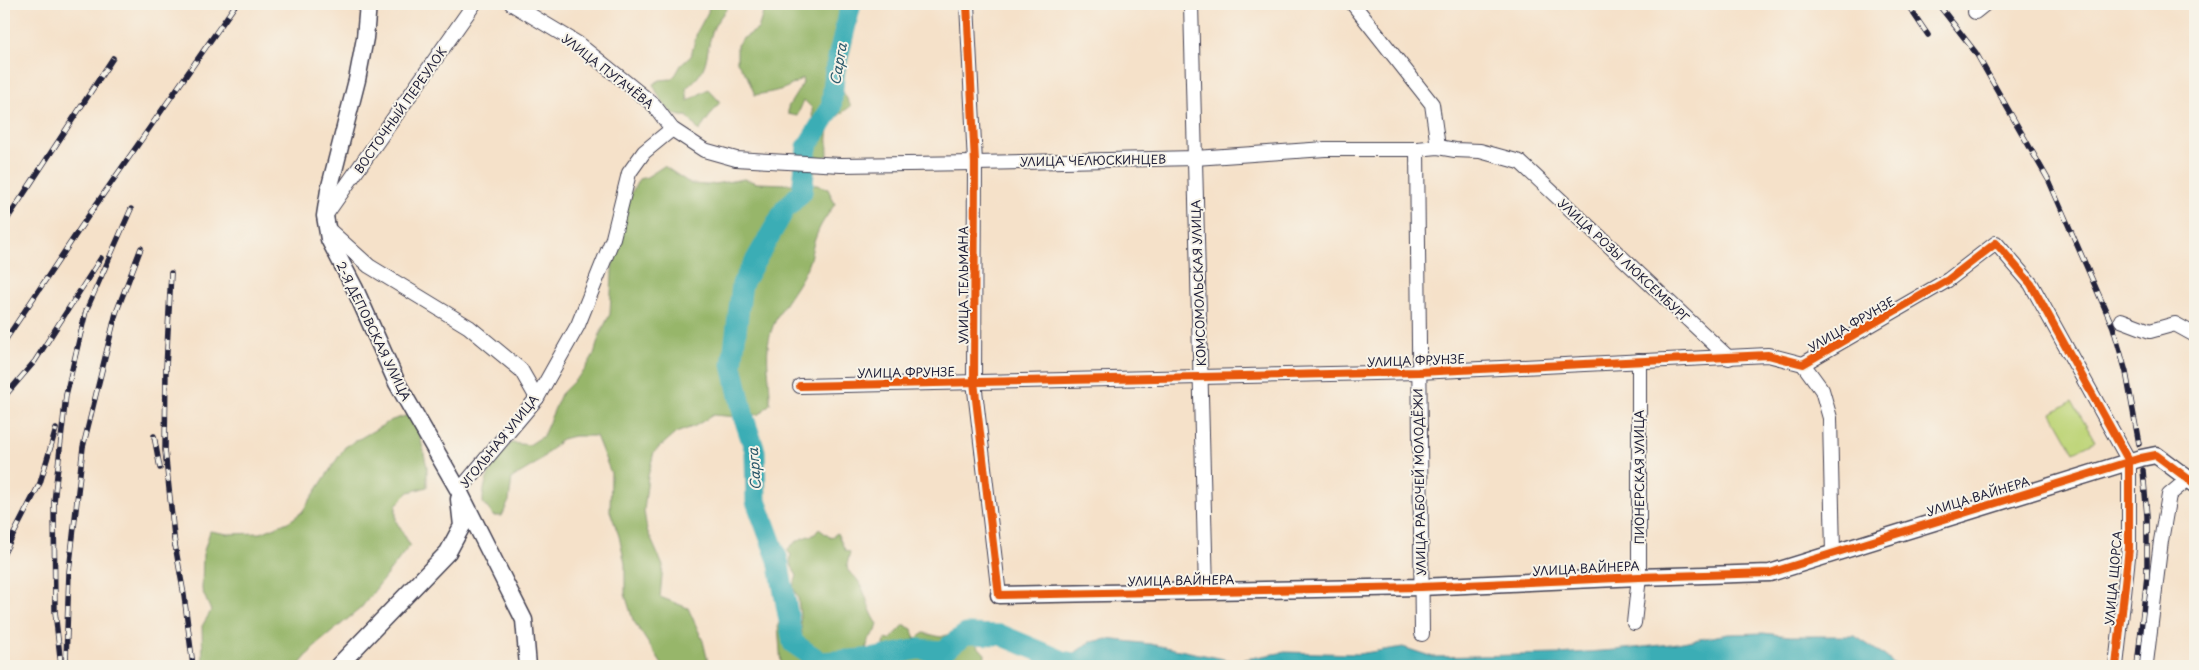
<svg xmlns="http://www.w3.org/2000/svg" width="2199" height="670" font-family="'Playpen Sans',sans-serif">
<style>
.green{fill:#bfd57a;stroke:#707c5a}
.forest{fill:#97b66a;stroke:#5c6c52}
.water{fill:#3badb5;stroke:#2e6878}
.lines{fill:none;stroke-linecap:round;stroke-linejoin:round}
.river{stroke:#3badb5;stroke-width:21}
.minor-casing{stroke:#423f50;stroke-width:16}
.tertiary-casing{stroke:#423f50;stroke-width:19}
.minor{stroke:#fff;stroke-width:14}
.tertiary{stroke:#fff;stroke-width:16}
.rail-casing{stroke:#22223b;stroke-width:5.5}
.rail{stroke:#f7f3e8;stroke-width:4;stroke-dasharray:11;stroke-linecap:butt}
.cycleway-casing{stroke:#f7f3e8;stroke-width:11}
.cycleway{stroke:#e8590c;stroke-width:8}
.labels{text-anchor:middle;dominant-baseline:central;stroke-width:4;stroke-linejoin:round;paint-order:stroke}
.street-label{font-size:12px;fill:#22223b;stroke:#f7f3e8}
.water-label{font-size:14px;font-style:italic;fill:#2c5a6c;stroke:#f7f3e8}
</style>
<rect width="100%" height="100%" fill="#f7f3e8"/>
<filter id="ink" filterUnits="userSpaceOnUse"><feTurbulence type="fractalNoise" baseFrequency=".02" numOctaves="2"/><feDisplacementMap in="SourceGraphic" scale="10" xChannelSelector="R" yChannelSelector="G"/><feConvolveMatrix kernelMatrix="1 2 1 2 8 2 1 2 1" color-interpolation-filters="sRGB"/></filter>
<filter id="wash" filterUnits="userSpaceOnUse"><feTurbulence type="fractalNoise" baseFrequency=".0096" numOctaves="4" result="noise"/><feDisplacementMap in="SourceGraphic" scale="20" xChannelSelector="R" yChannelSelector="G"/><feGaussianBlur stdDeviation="1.12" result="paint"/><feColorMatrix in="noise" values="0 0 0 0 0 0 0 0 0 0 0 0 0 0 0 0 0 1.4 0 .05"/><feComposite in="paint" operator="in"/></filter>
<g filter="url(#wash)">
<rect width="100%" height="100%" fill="#f5e1c9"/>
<!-- green -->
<polygon class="green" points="2072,401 2095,441 2074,452 2052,413"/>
<!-- forest -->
<g class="forest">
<path d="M709,4H729C726,12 718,18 714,27C703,55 713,67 686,88L688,101L708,89L720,102L699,131L687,116C669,119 659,97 653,84L660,80L671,79L676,74L681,65L691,56L697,32L708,12Z"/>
<path d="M815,4H860L858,13C836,30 851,41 842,61L831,64L830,76L842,90L851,106C828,123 827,125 828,155L824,158C816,156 810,156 807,147L813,137L812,108L804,100L797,116L788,114V107L803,83L802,78C788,90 773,92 755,95L747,76L737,62V45L742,39L758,29L763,13L773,9L778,12L805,10Z"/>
<path d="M664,166L691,184L708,185L744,179L757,183L817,185L828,189L835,204C829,213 821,223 817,234C812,244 812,256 807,267C797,291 777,309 770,335C764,358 771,381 770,404L760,414L738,417L713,415L695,426L676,433L654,452L648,476L644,511L647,530L663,566L660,597L688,608L703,641L709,666H663L633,620L625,594V564L619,536L610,511L611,473L596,436H574L562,439L537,463L512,478L509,501L502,516H494L483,503C482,478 496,461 511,443L529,445L543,436L561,394L584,371L594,354L600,334L610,314L613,252L628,199L639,179L647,177Z"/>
<polygon points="415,413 427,467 427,487 409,492 396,505 396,521 410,545 361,608 316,645 298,666 203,666 202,626 211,611 202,590 203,554 210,531 228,534 261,533 290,521 302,512 345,447 392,420"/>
<path d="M819,529L831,538L837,533L845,550L850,552L847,565L848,571C867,583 865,607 878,624L876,631L868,640C867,650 865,653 855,657V666H838L836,656C821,655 815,648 804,663L795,664L792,666H781L778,624L791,616L796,631L802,634L798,598L793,587L797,576L790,563L791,555L787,550C794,542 804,536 814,535Z"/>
<polygon points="904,625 912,629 915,639 924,633 941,637 952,633 966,634 985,654 984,666 886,666 885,662 887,659 884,656 886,651 884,644 886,639 890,640"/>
</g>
<!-- water -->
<polygon class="water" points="1763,633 1790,636 1855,636 1885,656 1897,666 1062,666 1063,661 1090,642 1107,639 1150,644 1234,661 1285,652 1358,654 1403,647 1433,657 1559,654 1615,650 1671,644 1728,634"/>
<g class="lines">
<!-- river -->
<polyline class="river" points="851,4 835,70 831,108 807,147 802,192 785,209 742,284 732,365 744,418 755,451 756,501 778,560 793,643 821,662 876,658 918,649 943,651 966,634 1001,635 1063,661 1093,666"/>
</g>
</g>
<g filter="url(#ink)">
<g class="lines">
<defs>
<g id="minor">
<polyline points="512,4 577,43 654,105 672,129 704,150 736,159 841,165 975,163 1195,158 1325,149 1417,149 1438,147 1455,150 1480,151 1520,162 1729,358"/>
<polyline points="967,4 975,163 974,382 999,595"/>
<polyline points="1191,4 1206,591"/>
<polyline points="1353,4 1432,104 1438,147"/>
<polyline points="1975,12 1985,4"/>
<polyline points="1417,149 1422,634"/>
<polyline points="325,216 474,4"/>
<polyline points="328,229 369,266 469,327 521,370 537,398"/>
<polyline points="2121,320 2150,331 2175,324 2195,335"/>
<polyline points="1803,364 1822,390 1830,418 1833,553"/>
<polyline points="800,386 1418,372 1768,355 1803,364 1948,280 1996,243 2031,284 2129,461 2129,548 2116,666"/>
<polyline points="459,491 537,398 578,325 613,238 629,173 644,152 672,129"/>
<polyline points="1634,623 1639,577 1639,361"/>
<polyline points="2146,663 2161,541 2169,495 2188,479"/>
</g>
<g id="tertiary">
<polyline points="368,4 365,38 357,80 329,190 325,216 329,239 355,289 397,383 459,491 524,620 528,666"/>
<polyline points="999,595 1421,587 1639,577 1770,573 2141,458 2156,455 2195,484"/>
<polyline points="338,666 448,552 462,526 459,499"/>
</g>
</defs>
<!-- minor casing -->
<use href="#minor" class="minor-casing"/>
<!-- tertiary casing -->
<use href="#tertiary" class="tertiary-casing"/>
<!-- minor -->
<use href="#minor" class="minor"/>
<!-- tertiary -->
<use href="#tertiary" class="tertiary"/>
<defs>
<g id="rail">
<polyline points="1907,4 1928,35"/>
<polyline points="1938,4 1976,53 2049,181 2113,327 2126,372 2139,444"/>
<polyline points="4,224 113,58"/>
<polyline points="171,273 166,368 165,450 175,546"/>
<polyline points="4,342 93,209 236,4"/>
<polyline points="4,397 35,361 101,258"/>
<polyline points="154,436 160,468"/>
<polyline points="174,539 184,595 193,666"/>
<polyline points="4,553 40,483 56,429"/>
<polyline points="66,661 69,572 83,447 116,313 141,248"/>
<polyline points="61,666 55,611 54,502 66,395 86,311 131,209"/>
<polyline points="2137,666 2147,576 2147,516 2143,470"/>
</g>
</defs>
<!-- rail casing -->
<use href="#rail" class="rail-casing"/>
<!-- rail -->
<use href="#rail" class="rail"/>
<defs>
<g id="cycleway">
<polyline points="967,4 975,163 974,382 999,595 1421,587 1639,577 1770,573 2141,458 2156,455 2195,484"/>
<polyline points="800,386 1418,372 1768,355 1803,364 1948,280 1996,243 2031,284 2129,461 2129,548 2116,666"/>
</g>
</defs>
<!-- cycleway casing -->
<use href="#cycleway" class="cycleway-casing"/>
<!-- cycleway -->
<use href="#cycleway" class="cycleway"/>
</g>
</g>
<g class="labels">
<!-- street labels -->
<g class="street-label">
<text transform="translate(608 71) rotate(38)">УЛИЦА ПУГАЧЁВА</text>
<text transform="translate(400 110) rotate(-55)">ВОСТОЧНЫЙ ПЕРЕУЛОК</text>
<text transform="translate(1093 160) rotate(-1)">УЛИЦА ЧЕЛЮСКИНЦЕВ</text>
<text transform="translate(1624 260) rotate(43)">УЛИЦА РОЗЫ ЛЮКСЕМБУРГ</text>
<text transform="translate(1198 283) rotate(-92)">КОМСОМОЛЬСКАЯ УЛИЦА</text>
<text transform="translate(963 285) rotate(-90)">УЛИЦА ТЕЛЬМАНА</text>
<text transform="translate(1851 324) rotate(-30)">УЛИЦА ФРУНЗЕ</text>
<text transform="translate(374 331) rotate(64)">2-Я ДЕПОВСКАЯ УЛИЦА</text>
<text transform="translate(1416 360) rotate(-2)">УЛИЦА ФРУНЗЕ</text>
<text transform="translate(906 372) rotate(-1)">УЛИЦА ФРУНЗЕ</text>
<text transform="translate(499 441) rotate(-51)">УГОЛЬНАЯ УЛИЦА</text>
<text transform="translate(1639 477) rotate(-90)">ПИОНЕРСКАЯ УЛИЦА</text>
<text transform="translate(1419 482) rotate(-91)">УЛИЦА РАБОЧЕЙ МОЛОДЁЖИ</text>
<text transform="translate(1978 496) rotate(-17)">УЛИЦА ВАЙНЕРА</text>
<text transform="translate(1586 568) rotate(-3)">УЛИЦА ВАЙНЕРА</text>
<text transform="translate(2113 578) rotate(-85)">УЛИЦА ЩОРСА</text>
<text transform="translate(1181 580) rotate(-1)">УЛИЦА ВАЙНЕРА</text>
</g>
<!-- water labels -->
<g class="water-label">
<text transform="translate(838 64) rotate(-80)">Сарга</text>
<text transform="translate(754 469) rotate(-94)">Сарга</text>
</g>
</g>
<!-- margin -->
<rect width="2199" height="670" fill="none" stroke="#f7f3e8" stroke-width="20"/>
</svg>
